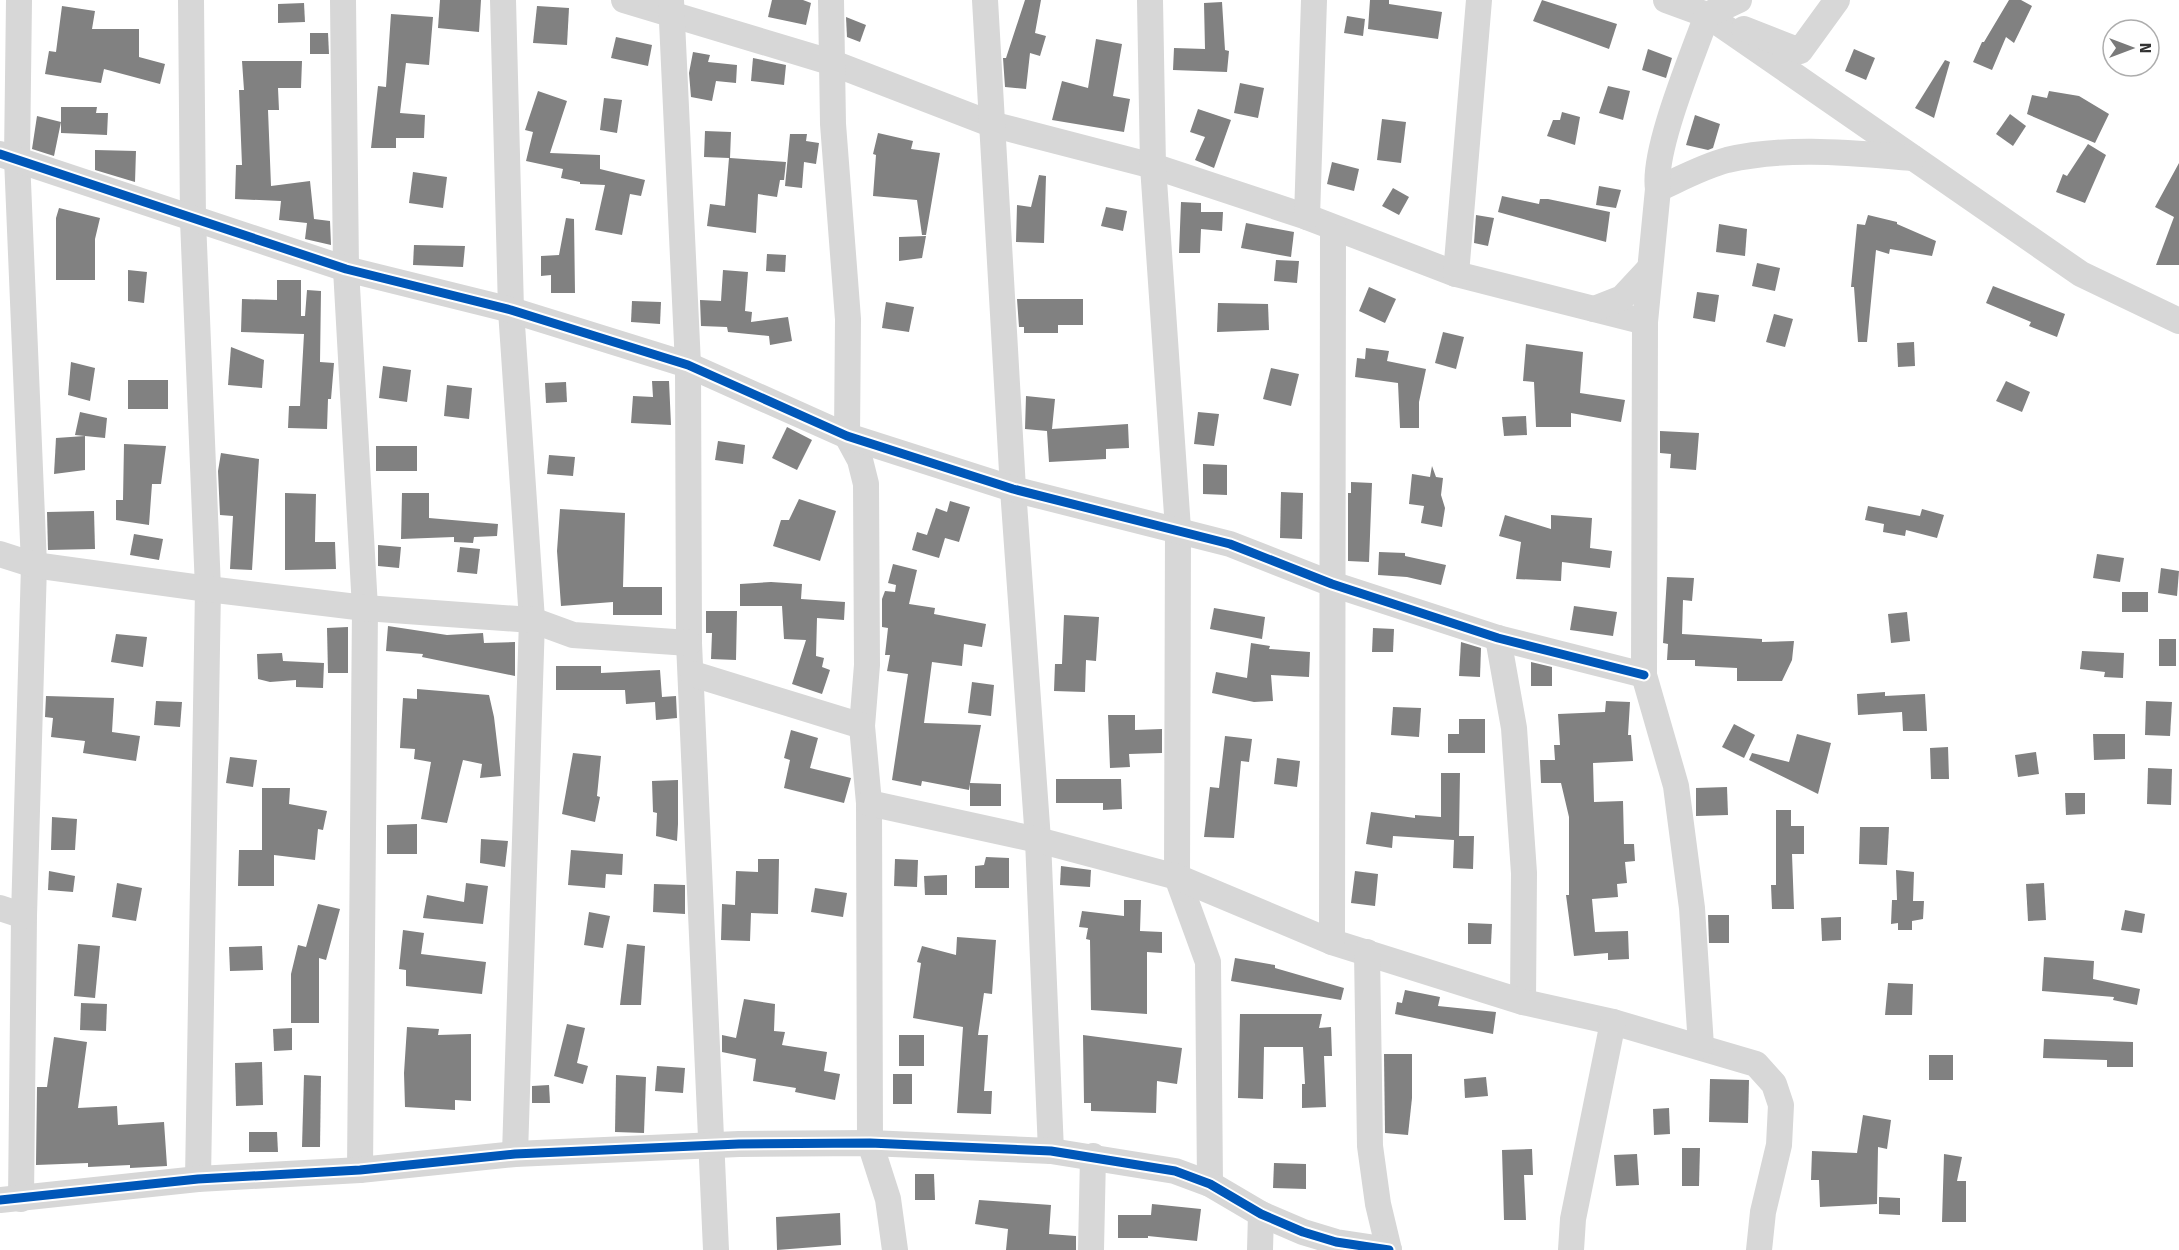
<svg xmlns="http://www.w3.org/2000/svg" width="2179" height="1250" font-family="'Fira Sans',sans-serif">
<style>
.building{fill:#818181}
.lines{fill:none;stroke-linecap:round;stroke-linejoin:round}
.minor{stroke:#d7d7d7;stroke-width:26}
.cycleway-casing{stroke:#fff;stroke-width:13}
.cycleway{stroke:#0057b8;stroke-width:9}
</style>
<rect width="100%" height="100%" fill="#fff"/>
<!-- building -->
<g class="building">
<polygon points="440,0 481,0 479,32 438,28"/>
<polygon points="772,0 803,0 811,3 806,25 768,17"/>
<polygon points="1025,0 1041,0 1035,33 1046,36 1040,56 1030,53 1026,89 1005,87 1003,58 1006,58"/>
<polygon points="1370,0 1389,0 1389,4 1442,12 1438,39 1368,29"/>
<polygon points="1542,0 1617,24 1609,49 1533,21"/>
<polygon points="2009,0 2021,0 2032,6 2014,43 2006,37 1992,70 1973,62 1982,42 1984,42"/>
<polygon points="1222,2 1225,50 1229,51 1227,72 1173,70 1174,48 1205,49 1204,3"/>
<polygon points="304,3 305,22 278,23 278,4"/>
<polygon points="62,6 95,11 92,29 139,29 139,57 165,64 160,84 104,69 101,83 45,74 49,51 56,52"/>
<polygon points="537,6 569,8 567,45 533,43"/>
<polygon points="391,14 433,17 429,65 406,63 400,113 425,115 424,138 396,138 396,148 371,148 378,86 386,87"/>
<polygon points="1347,16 1365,19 1363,36 1344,33"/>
<polygon points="846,17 866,25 860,42 847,37"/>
<polygon points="310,33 328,33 329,54 310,54"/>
<polygon points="616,37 652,45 648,66 611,58"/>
<polygon points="1096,39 1122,44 1113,96 1130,99 1124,132 1052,120 1062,81 1088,88"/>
<polygon points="1648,49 1672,58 1666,78 1642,70"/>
<polygon points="1854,49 1875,58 1866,80 1845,71"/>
<polygon points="693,52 710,55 708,62 737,65 736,83 716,81 712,101 691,97 689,73"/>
<polygon points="753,58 786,65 784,85 751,81"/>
<polygon points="1945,60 1950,62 1934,118 1915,108"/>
<polygon points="242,61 302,61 301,88 278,88 279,110 268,110 271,186 310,181 314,219 330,221 331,245 305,239 307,223 279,220 281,201 235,199 236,165 242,165 239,90 244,90"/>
<polygon points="1240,83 1264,88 1258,118 1234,113"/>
<polygon points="1608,86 1630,91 1623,120 1599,113"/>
<polygon points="538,91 567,101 550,153 600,155 600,169 645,180 641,196 630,194 622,235 595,230 605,185 580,184 580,182 561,178 563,169 526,161 533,132 525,130"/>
<polygon points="2049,91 2079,96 2109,114 2095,143 2027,114 2032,95 2047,98"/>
<polygon points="604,98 622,100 617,133 600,130"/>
<polygon points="61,107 97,107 96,113 108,113 107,135 61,133"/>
<polygon points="1198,109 1231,120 1214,168 1195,160 1205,137 1190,132"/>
<polygon points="1562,112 1580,117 1575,145 1547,136 1553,120 1560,120"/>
<polygon points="2010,114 2026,126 2013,146 1996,134"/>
<polygon points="1695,115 1720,124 1713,148 1708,150 1686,145"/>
<polygon points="37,116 61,122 54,156 32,149"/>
<polygon points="1382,119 1406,122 1401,163 1377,160"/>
<polygon points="705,131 731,132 730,158 786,162 784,180 780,180 777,197 758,194 756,233 707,226 710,204 725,206 729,158 704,157"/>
<polygon points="878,133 913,141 911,149 940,153 926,235 922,235 917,200 873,196 876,155 873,154"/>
<polygon points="790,134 807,134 806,141 819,143 816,164 804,162 802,188 785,186"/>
<polygon points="2088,144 2106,155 2085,203 2056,192 2063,174 2067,176"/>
<polygon points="95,150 136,151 135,182 95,170"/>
<polygon points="1332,162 1359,169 1354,191 1327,184"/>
<polygon points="2179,163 2179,265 2156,265 2174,217 2155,207"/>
<polygon points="413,172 447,177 443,208 409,203"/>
<polygon points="1039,175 1046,176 1044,243 1016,242 1017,205 1031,207"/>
<polygon points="1599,186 1621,190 1616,208 1596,205"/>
<polygon points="1393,188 1409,197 1399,215 1382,206"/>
<polygon points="1502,196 1539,204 1540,199 1548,199 1610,212 1606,242 1498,212"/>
<polygon points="1181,202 1201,203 1201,212 1223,212 1222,231 1201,229 1200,253 1179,253"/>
<polygon points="1106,207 1127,211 1123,231 1101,226"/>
<polygon points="59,208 100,218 95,239 95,280 56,280 56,218"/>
<polygon points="1476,215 1494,218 1488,246 1474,243"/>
<polygon points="1868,215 1897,222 1897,224 1936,241 1932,256 1890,249 1889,254 1876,250 1867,342 1858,342 1854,287 1851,287 1857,224 1865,225"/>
<polygon points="566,218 574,219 575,293 551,293 551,275 541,276 541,256 559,255"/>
<polygon points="1246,223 1294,232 1291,257 1241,248"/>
<polygon points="1719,224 1747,229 1745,256 1716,252"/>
<polygon points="926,236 922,258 899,261 899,237"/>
<polygon points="414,245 465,246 463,267 413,265"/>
<polygon points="767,254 786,255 785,272 766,271"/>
<polygon points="1276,260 1299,261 1297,283 1274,281"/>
<polygon points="1757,263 1780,268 1775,291 1752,286"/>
<polygon points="128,270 147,272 144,303 128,301"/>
<polygon points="723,270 748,272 745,311 752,312 751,322 788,317 792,341 770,345 769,336 728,332 727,327 701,326 700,300 721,301"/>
<polygon points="277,280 301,280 301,316 305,316 307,290 321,291 320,362 334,363 331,399 328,399 327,429 288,428 289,406 300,406 304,334 241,332 242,299 277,300"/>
<polygon points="1993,286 2065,314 2057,337 2029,326 2031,322 1986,303"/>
<polygon points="1369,287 1396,299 1385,323 1359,311"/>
<polygon points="1697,292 1719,295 1715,322 1693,318"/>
<polygon points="1017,299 1083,299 1083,325 1058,325 1058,333 1024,333 1024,327 1019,327"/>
<polygon points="632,301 661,302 660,324 631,322"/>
<polygon points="886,302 914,307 909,332 882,328"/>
<polygon points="1218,303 1268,304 1269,330 1217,332"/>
<polygon points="1774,314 1793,319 1785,347 1766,342"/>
<polygon points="1443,332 1464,337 1456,369 1435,363"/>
<polygon points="1914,342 1915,366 1898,367 1897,343"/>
<polygon points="1526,344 1583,352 1580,393 1625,400 1621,422 1571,413 1571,427 1536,427 1534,382 1523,381"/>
<polygon points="231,347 264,360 262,388 228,385"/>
<polygon points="1366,348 1389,351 1387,361 1426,369 1419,402 1419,428 1400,428 1398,383 1355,377 1357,358 1365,359"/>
<polygon points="71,362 95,368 90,401 68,395"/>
<polygon points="383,366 411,370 407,402 379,398"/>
<polygon points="1271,368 1299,374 1291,406 1263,399"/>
<rect x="128" y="380" width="40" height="29"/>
<polygon points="652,381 669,381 671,425 631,423 633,396 653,397"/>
<polygon points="2006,381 2030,392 2022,412 1996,401"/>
<polygon points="566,382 567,402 546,403 545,383"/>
<polygon points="447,385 472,388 469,419 444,416"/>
<polygon points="1026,396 1055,399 1052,429 1128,424 1129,448 1106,449 1106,459 1049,462 1047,431 1025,429"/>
<polygon points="80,412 107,418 105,438 75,435"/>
<polygon points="1198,412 1219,414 1214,446 1194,444"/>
<polygon points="1526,416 1527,435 1504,436 1502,417"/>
<polygon points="787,427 812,440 797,470 772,458"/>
<polygon points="1660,431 1699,433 1696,470 1670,468 1671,454 1660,453"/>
<polygon points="85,436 85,470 54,474 56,438"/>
<polygon points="718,441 745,445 743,464 715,460"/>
<polygon points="124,444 166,446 161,484 152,484 149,525 116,520 116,500 123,500"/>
<rect x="376" y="446" width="41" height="25"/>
<polygon points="221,453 259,459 252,570 230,569 233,516 220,515 218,471"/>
<polygon points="549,455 575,457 573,476 547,474"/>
<polygon points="1203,464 1227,465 1227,495 1203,494"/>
<polygon points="1432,466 1436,477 1443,478 1441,495 1445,508 1442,527 1421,523 1424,506 1409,504 1412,474 1430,477"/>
<polygon points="1351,482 1372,483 1369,562 1348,561 1348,493 1351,493"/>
<polygon points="1281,492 1303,493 1302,539 1280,538"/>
<polygon points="285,493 316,494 315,542 335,542 336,569 285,570"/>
<polygon points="402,493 429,493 429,518 498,524 497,536 474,537 473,543 454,542 454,537 401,539"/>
<polygon points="799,499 836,511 820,561 773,546 781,520 789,520"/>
<polygon points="950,501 970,507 959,542 945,538 939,558 912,550 917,532 927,535 936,508 947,512"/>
<polygon points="1868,506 1920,516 1922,509 1944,515 1937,538 1906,530 1905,536 1883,532 1884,524 1865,520"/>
<polygon points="560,509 625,513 623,587 662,587 662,615 613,615 613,602 561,606 557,551"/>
<polygon points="94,511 95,549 48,550 47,512"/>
<polygon points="1505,515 1551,529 1551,515 1592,518 1590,548 1612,551 1610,568 1562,562 1561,581 1516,579 1521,542 1499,536"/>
<polygon points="134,534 163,539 159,560 130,555"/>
<polygon points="378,545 401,547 399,568 378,566"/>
<polygon points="460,547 480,549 477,574 457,572"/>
<polygon points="1379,552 1405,553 1405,556 1446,565 1441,585 1407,577 1378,575"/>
<polygon points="2097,554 2124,558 2120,582 2093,578"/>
<polygon points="893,564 917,570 909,604 935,608 934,614 986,624 982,647 964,644 962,666 932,662 924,723 981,725 970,783 1001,784 1001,806 970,806 970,784 969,790 922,781 921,786 892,780 908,674 887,671 890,655 885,655 888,628 882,627 882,599 885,591 895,592 896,585 888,583"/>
<polygon points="2161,568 2179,571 2177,596 2158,593"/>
<polygon points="1667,577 1694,578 1692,601 1683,600 1682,634 1762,639 1762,642 1794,641 1792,660 1782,681 1737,681 1737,668 1695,666 1695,660 1667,660 1668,644 1663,643"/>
<polygon points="771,582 802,584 801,599 845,602 844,620 817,618 816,656 824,658 822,667 830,670 822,694 792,684 806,640 784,639 782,606 740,606 740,584"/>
<rect x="2122" y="592" width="26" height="20"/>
<polygon points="1574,606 1617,612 1613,636 1570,630"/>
<polygon points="1214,608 1265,617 1262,639 1210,629"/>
<polygon points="706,611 737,611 736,660 711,659 712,633 706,633"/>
<polygon points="1907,612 1910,641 1891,643 1888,614"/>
<polygon points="1064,615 1099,617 1096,661 1086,660 1085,692 1054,691 1055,664 1062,664"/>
<polygon points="388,626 447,635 483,633 484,643 515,642 515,676 422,657 423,654 386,651"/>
<polygon points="348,627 348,673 328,673 327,628"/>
<polygon points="1373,628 1394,629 1393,652 1372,652"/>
<polygon points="116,634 147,637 143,667 111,662"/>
<rect x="2159" y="639" width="17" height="27"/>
<polygon points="1461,642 1481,648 1480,677 1459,676"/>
<polygon points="1251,643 1270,646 1269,649 1310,652 1309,677 1271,675 1273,701 1254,702 1212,693 1216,672 1247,678"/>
<polygon points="2082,651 2124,653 2123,678 2104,677 2105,672 2080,669"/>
<polygon points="282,653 283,661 324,663 323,688 296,687 296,680 270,682 258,679 257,654"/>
<polygon points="1531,662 1552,667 1552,686 1531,686"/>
<polygon points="556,666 601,666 601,673 660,670 662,697 676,696 677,718 656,720 655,702 626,704 625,690 556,690"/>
<polygon points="972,682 994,685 991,716 968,713"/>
<polygon points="417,689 489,695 494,717 501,776 480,778 482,764 463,760 447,823 421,819 431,762 414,759 415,749 400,748 403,698 417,699"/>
<polygon points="1885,692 1885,696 1925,694 1927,731 1903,731 1902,712 1858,715 1857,694"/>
<polygon points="46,696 114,698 112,732 140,736 136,761 83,753 85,741 51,737 53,718 45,717"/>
<polygon points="156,701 182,702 180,727 154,725"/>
<polygon points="1606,701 1630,702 1628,735 1631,735 1633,761 1593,763 1594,802 1623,801 1624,844 1634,844 1635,861 1625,862 1627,883 1617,884 1618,897 1592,899 1595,932 1628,931 1629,959 1608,960 1608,953 1574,956 1566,895 1569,895 1569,817 1561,783 1541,783 1540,760 1555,760 1554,745 1560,745 1558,714 1605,712"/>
<polygon points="2146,701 2172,702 2170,736 2145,735"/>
<polygon points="1393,707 1421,708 1419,737 1391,735"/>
<polygon points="1108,715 1135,715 1135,730 1162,729 1162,753 1129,754 1130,767 1110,768"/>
<polygon points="1459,719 1485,719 1485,753 1448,753 1448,734 1459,734"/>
<polygon points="1734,724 1755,735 1744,758 1722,747"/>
<polygon points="791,730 818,738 810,768 851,778 844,803 784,788 790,760 784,758"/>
<polygon points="1797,734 1831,743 1818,794 1749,760 1752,753 1789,762"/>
<polygon points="2093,734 2125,734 2125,759 2094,760"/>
<polygon points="1225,736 1252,739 1249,762 1241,761 1234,838 1204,837 1210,787 1219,788"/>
<polygon points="1948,747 1949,779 1931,779 1930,748"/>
<polygon points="2036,752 2039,774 2018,777 2015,755"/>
<polygon points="573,753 601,756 597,796 600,797 595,822 562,814"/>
<polygon points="230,757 257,760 253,787 226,783"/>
<polygon points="1277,758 1300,761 1297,787 1274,784"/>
<polygon points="2148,768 2172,769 2171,805 2147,804"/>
<polygon points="1441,773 1460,773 1459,836 1474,836 1473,869 1453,868 1454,840 1393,836 1392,848 1366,844 1371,812 1415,818 1415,815 1441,817"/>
<polygon points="1056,779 1121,779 1122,809 1103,810 1103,803 1056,803"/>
<polygon points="678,780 678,824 677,841 656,836 657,813 653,812 652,781"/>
<polygon points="1727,787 1728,815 1696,816 1696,788"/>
<polygon points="262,788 290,788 289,804 327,811 323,830 318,829 315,860 274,855 274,886 238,886 239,850 262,850"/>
<polygon points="2065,793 2085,793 2085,814 2066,815"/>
<polygon points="1776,810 1791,810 1791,826 1804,826 1804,854 1792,854 1794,909 1772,909 1771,885 1776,885"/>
<polygon points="52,817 77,819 75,850 51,850"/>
<polygon points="417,824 417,854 387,854 387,825"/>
<polygon points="1860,827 1889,827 1887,865 1859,864"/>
<polygon points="481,839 508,841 505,867 480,863"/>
<polygon points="571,850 623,854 622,875 606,874 605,888 568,885"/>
<polygon points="986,857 1009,858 1009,888 975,888 975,866 984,865"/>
<polygon points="758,859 779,859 778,914 751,913 750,941 721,940 722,904 735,905 736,871 758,872"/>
<polygon points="895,859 918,860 917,887 894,886"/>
<polygon points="1061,866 1091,870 1090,887 1060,885"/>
<polygon points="1896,870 1914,872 1913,901 1924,901 1923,919 1912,921 1912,930 1898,930 1898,923 1891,924 1892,900 1897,900"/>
<polygon points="49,871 75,876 73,892 48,890"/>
<polygon points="1355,871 1378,874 1375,906 1351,903"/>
<polygon points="947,875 947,895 925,895 924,876"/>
<polygon points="117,883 142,888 136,921 112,917"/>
<polygon points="466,883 488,886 483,924 423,918 427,895 464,902"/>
<polygon points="2044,883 2046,920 2028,921 2026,884"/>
<polygon points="654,884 685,885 685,914 653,912"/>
<polygon points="815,888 847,893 843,917 811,912"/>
<polygon points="1124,900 1141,900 1140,931 1162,932 1162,953 1147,952 1147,1014 1091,1010 1090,940 1086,939 1088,928 1079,927 1082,911 1124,916"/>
<polygon points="318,904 340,909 326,960 319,958 319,1023 291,1023 291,974 298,945 306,947"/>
<polygon points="2125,910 2145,914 2142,933 2121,930"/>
<polygon points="589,912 610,916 603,948 584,945"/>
<polygon points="1708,915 1729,915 1729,943 1709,943"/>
<polygon points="1841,917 1841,940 1822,941 1821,918"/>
<polygon points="1468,923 1492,924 1491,944 1468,944"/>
<polygon points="403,930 424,933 421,954 486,962 482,994 406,986 406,970 399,969"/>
<polygon points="957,937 996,940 992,994 984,993 978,1035 988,1035 984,1091 992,1091 991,1114 957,1113 963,1027 913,1018 921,963 917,962 922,946 956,955"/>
<polygon points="78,944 100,946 95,998 74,996"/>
<polygon points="627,944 645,946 641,1005 620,1005"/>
<polygon points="262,946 263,970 230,971 229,947"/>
<polygon points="2044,957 2094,961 2093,979 2140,989 2137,1005 2113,1000 2114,997 2042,991"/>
<polygon points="1235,958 1275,965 1275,968 1344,988 1341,1000 1231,981"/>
<polygon points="1888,983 1913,984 1912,1015 1885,1015"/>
<polygon points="1405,990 1440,997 1438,1006 1496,1012 1493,1034 1395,1014 1397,1002 1402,1003"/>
<polygon points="744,999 775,1004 774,1031 785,1032 782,1045 827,1052 824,1071 840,1074 835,1100 795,1092 796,1088 753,1081 756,1059 722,1052 722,1035 736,1038"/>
<polygon points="81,1003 107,1004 106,1031 80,1030"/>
<polygon points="1240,1014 1322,1014 1319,1028 1331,1027 1332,1056 1324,1056 1326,1107 1302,1108 1302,1084 1305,1084 1303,1047 1264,1047 1263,1099 1238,1098"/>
<polygon points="567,1024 585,1028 577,1063 588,1066 583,1084 554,1076"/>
<polygon points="407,1027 439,1029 438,1035 471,1034 471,1101 455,1100 455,1110 405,1107 404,1073"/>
<polygon points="292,1028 292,1050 274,1051 273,1029"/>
<rect x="899" y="1035" width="25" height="31"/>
<polygon points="1083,1035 1182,1048 1177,1084 1157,1081 1156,1113 1091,1111 1091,1103 1084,1103"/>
<polygon points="54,1037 87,1042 78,1108 117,1106 118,1125 164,1122 167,1166 130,1168 130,1165 88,1167 88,1163 36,1165 37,1087 47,1087"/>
<polygon points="2044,1039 2133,1042 2133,1067 2107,1067 2107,1060 2043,1058"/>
<polygon points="1384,1054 1412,1054 1412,1098 1408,1135 1385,1133"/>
<rect x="1929" y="1055" width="24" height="25"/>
<polygon points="262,1062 263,1105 236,1106 235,1063"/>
<polygon points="657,1066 685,1068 683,1093 655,1091"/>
<rect x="893" y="1074" width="19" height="30"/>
<polygon points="304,1075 321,1076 320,1147 302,1147"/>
<polygon points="616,1075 646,1077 644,1133 615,1132"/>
<polygon points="1486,1077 1488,1096 1465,1098 1464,1079"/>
<polygon points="1710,1079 1749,1080 1748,1123 1709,1122"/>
<polygon points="549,1085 550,1103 532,1103 532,1086"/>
<polygon points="1669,1108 1670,1134 1654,1135 1653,1109"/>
<polygon points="1863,1115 1891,1120 1887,1149 1878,1147 1877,1204 1820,1207 1819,1180 1811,1180 1812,1151 1857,1153"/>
<polygon points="249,1132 277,1132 278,1152 249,1152"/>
<polygon points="1682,1148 1700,1148 1699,1186 1682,1186"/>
<polygon points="1532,1149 1533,1175 1524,1175 1526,1220 1504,1220 1502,1150"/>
<polygon points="1637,1154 1639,1185 1616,1186 1614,1155"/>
<polygon points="1944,1154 1962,1157 1957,1181 1966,1181 1966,1222 1942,1222"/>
<polygon points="1274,1163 1306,1164 1306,1189 1273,1188"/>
<polygon points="915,1174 934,1174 935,1200 915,1200"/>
<polygon points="1879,1197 1900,1198 1900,1215 1879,1214"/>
<polygon points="979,1200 1051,1205 1049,1234 1076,1236 1076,1250 1006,1250 1008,1229 975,1224"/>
<polygon points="1152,1204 1201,1209 1197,1241 1148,1236 1148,1238 1118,1238 1118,1215 1151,1215"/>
<polygon points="840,1213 841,1245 777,1250 776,1217"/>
</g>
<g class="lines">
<!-- minor -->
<g class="minor">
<polyline points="19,0 17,158 34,565 24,916 21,1199"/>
<polyline points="191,0 193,220 208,589 198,1179"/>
<polyline points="343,0 346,269 365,608 360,1170"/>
<polyline points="503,0 511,310 532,620 515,1154"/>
<polyline points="624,0 830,62 991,124 1153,166 1307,217 1456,274 1645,322"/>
<polyline points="671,0 688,365 689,643 716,1250"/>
<polyline points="831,0 833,124 848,319 847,436 860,460 866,484 867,665 862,726 869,803 870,1143 888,1199 895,1250"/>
<polyline points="985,0 1013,489 1038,840 1051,1151"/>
<polyline points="1150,0 1153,166 1178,529 1177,877 1208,962 1210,1184"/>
<polyline points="1666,0 1707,15 2081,274 2179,321"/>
<polyline points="1744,29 1800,51 1837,0"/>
<polyline points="0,154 346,269 511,310 688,365 847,436 1013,489 1230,544 1332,584 1498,638 1644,675"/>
<path d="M1658,189C1680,179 1704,166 1727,160C1788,146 1851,153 1913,158"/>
<polyline points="1307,217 1314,0"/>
<polyline points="1456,274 1479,0"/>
<polyline points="1594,309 1622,298 1649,269"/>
<polyline points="0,554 34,565 208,589 365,608 532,620 573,635 689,643"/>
<polyline points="1498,638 1514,728 1524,873 1523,1002"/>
<polyline points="693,674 862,726"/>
<polyline points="869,803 1038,840 1177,877 1332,942 1523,1002 1613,1022 1756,1064 1774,1084 1781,1105 1779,1145 1763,1212 1759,1250"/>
<polyline points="0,908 24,916"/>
<polyline points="1332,942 1333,228"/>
<polyline points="1367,952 1370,1146 1378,1204 1389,1250"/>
<path d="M1701,1046L1692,908L1676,786L1644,675L1645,322L1658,189C1652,151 1693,55 1707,15L1739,0"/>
<polyline points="0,1200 198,1179 360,1170 515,1154 739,1144 870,1143 1051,1151 1175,1171 1210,1184 1261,1214 1303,1232 1336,1242 1389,1250"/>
<polyline points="1091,1250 1093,1156"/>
<polyline points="1260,1250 1261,1214"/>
<polyline points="1571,1250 1573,1219 1613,1022"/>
</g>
<defs>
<g id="cycleway">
<polyline points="0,154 346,269 511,310 688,365 847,436 1013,489 1230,544 1332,584 1498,638 1644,675"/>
<polyline points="0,1200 198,1179 360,1170 515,1154 739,1144 870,1143 1051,1151 1175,1171 1210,1184 1261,1214 1303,1232 1336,1242 1389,1250"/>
</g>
</defs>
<!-- cycleway casing -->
<use href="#cycleway" class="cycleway-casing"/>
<!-- cycleway -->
<use href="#cycleway" class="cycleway"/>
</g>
<!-- north arrow -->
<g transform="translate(2131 48) rotate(90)"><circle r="28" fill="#ffffff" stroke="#adadad" stroke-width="1.5"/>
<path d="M0-4.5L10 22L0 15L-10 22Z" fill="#7a7a7a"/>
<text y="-9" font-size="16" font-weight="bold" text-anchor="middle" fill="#333333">N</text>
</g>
</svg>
